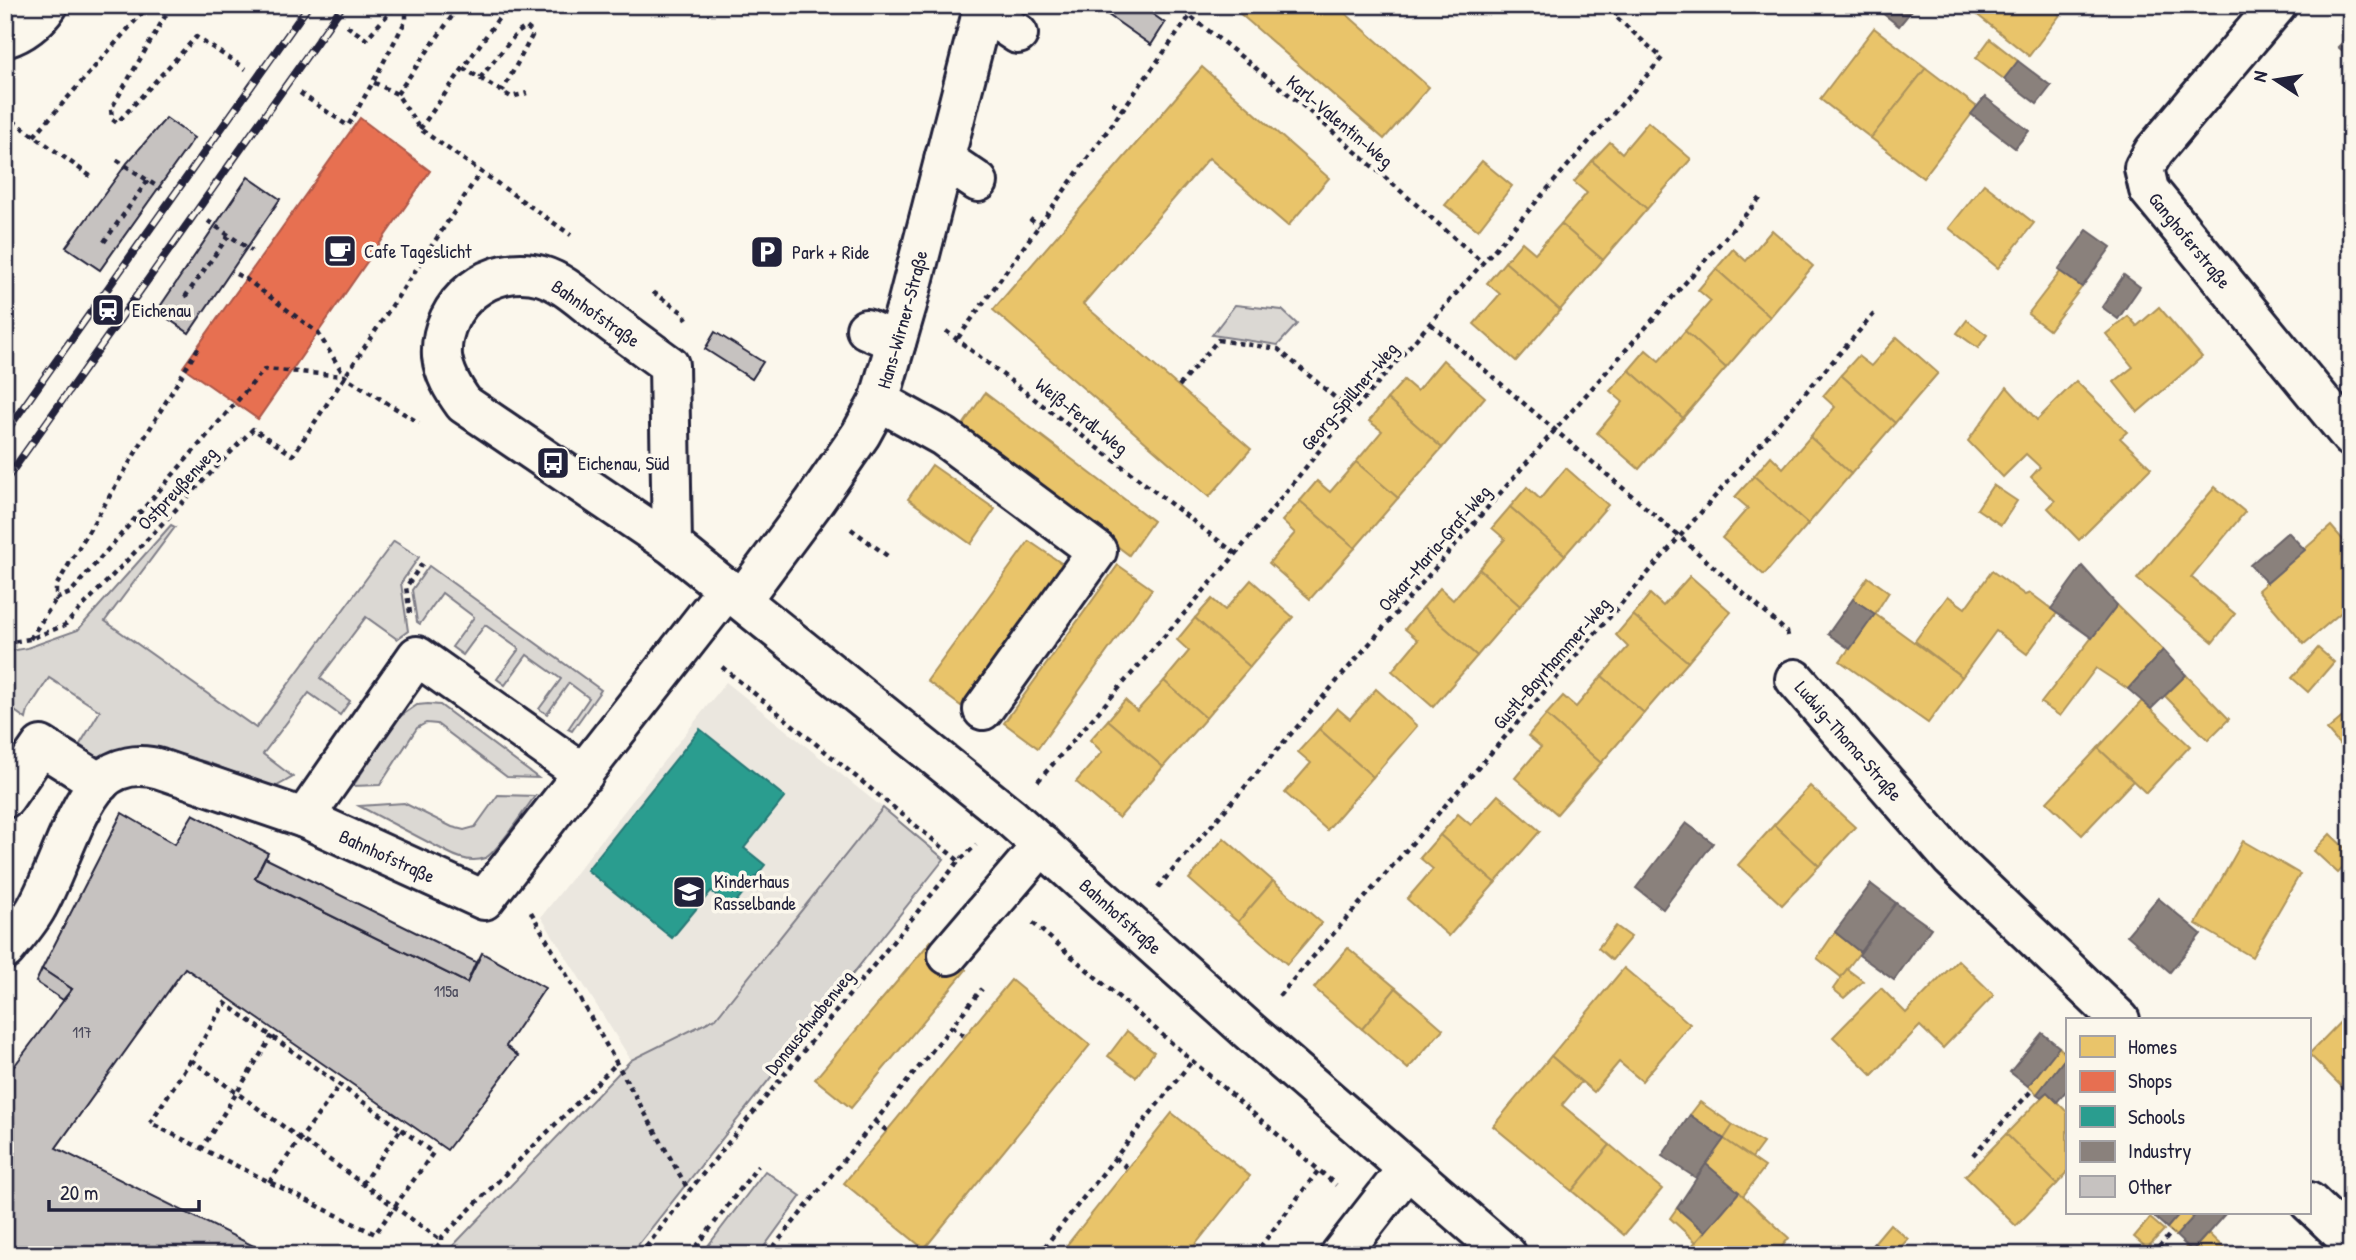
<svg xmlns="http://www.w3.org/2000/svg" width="2356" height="1260" font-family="'Patrick Hand',sans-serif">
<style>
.built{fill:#ebe7df}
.green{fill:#dbd8d3;stroke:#7e7d87;stroke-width:2}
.homes{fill:#e9c46a;stroke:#ad935c;stroke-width:2}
.shops{fill:#e76f51;stroke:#ac584a;stroke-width:2}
.schools{fill:#2a9d8f;stroke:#287876;stroke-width:2}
.industry{fill:#8a817c;stroke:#6b6468;stroke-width:2}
.building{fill:#c6c2c0;stroke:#22223b;stroke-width:2}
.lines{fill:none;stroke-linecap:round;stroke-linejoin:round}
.minor-casing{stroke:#22223b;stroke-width:44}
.path{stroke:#22223b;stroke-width:4.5;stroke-dasharray:5 5;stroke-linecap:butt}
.minor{stroke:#fbf7ec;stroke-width:38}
.rail-casing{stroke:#22223b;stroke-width:8}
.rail{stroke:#fbf7ec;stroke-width:5;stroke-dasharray:16;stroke-linecap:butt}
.labels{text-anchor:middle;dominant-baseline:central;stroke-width:7;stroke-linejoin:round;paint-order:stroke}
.number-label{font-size:16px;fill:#4b4a5c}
.street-label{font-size:19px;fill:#22223b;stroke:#fbf7ec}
.poi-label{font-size:19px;fill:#22223b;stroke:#fbf7ec;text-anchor:start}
</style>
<rect width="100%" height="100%" fill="#fbf7ec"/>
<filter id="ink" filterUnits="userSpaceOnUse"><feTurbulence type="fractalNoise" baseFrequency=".0143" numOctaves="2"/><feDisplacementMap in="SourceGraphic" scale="14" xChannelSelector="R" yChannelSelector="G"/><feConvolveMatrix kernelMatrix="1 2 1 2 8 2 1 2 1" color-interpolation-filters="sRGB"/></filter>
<g filter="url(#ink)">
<!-- built -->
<polygon class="built" points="726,682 883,808 716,1018 631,1060 541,917"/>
<!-- green -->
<g class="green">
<polygon points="1235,305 1282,310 1297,324 1278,345 1212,335"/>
<path d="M171,525L175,527L105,621L256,728L394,541L419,557L401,583L408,631L397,639L366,617L320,678L350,701L340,715L309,693L263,754L293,777L277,786C247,783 227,767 199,760C161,750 129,757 90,758L80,753L79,746L100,711L49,678L28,710L26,719L5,704V652L27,648L78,630Z"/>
<polygon points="429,566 601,690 572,731 568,729 589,698 569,683 547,714 539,709 561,679 527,655 505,685 497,679 519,649 485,625 463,655 452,647 474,617 442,593 420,624 417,622 412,590"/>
<polygon points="428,704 440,705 538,778 507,777 437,724 426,723 417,728 380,785 353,786 398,718 417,705"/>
<path d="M498,795L535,796C525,809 497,853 485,858C472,863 458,858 447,852L359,806L404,803L452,827L464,830L475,827Z"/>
<polygon points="883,808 944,859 630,1255 444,1255 631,1060 716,1018"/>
<polygon points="765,1171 801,1196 758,1255 701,1255"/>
</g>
<!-- homes -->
<g class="homes">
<polygon points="1230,5 1336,5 1429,87 1384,139"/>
<polygon points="1965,5 2048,5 2060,15 2029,56"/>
<polygon points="2048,5 2068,5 2060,15"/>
<polygon points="1874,28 1926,68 1871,138 1820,99"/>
<polygon points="1990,39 2018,61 2004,79 1976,58"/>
<polygon points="1202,67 1329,178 1288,226 1209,158 1083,304 1251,449 1209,497 993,310"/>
<polygon points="1926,68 1977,107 1923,178 1871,138"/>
<polygon points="1648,122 1691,159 1647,209 1592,161 1610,142 1622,153"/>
<polygon points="1482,161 1512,186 1478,230 1445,205"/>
<polygon points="1592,161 1647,209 1603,260 1561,224 1587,193 1574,182"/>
<polygon points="1984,184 2034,223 1998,268 1949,228"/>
<polygon points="1561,224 1603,260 1560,310 1505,262 1522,242 1535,253"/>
<polygon points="1772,230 1813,266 1770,317 1716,269 1733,249 1746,261"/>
<polygon points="1505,262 1560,310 1516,361 1474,324 1500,294 1487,283"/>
<polygon points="1716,269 1770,317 1726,368 1685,331 1711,301 1698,290"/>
<polygon points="2061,271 2082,287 2049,330 2028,314"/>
<polygon points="2159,307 2202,357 2138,412 2114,382 2133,367 2106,334 2128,316 2137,326"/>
<polygon points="1967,320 1987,335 1978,348 1957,333"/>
<polygon points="1685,331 1726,368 1683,418 1629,370 1646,350 1659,361"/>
<polygon points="1897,337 1938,373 1895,423 1841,375 1858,356 1871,366"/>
<polygon points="1443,360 1485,397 1442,448 1387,399 1404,380 1417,391"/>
<polygon points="1629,370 1683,418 1639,469 1597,433 1623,402 1610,391"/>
<polygon points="1841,375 1895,423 1851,474 1810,437 1835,407 1823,396"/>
<polygon points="2076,381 2127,432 2120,438 2151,468 2079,540 2048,508 2055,501 2031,477 2040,467 2026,454 2003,477 1968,441 2007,387 2037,420"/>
<polygon points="985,393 1153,521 1129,555 961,428"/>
<polygon points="1387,399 1442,448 1398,498 1356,462 1382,431 1369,421"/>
<polygon points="1810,437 1851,474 1808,524 1754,476 1771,456 1783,468"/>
<polygon points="1356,462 1398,498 1355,548 1300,501 1317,481 1330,492"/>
<polygon points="932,465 995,509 971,544 908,499"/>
<polygon points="1566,468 1608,505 1565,555 1510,507 1527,487 1540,499"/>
<polygon points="1754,476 1808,524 1764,575 1722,538 1748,508 1735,497"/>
<polygon points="1993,485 2017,501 2001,525 1977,509"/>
<polygon points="2215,487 2245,512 2191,577 2235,614 2213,642 2137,579"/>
<polygon points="1300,501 1355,548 1310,599 1269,563 1295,533 1282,521"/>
<polygon points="1510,507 1565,555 1520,606 1479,569 1505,539 1492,528"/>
<polygon points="2331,526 2351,549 2351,604 2304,644 2258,590"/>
<polygon points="1029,541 1064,565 961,706 927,681"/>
<polygon points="1118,565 1152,589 1038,748 1004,723"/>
<polygon points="1479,569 1520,606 1477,656 1423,608 1440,588 1453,600"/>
<polygon points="1992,571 2025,595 2030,593 2057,613 2027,654 1996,631 1962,677 1915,641 1948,596 1965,608"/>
<polygon points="1690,576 1731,612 1688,662 1633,615 1650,594 1663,606"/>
<polygon points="1868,577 1889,592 1875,614 1853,599"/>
<polygon points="1251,580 1293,617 1250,667 1195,618 1212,599 1225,610"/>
<polygon points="2117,605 2163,650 2128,689 2096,668 2060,716 2041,703"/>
<polygon points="1423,608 1477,656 1433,707 1392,671 1418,640 1405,629"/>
<polygon points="1875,614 1962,677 1928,723 1840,661"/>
<polygon points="1633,615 1688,662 1644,713 1602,676 1628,647 1616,635"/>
<polygon points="1195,618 1250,667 1206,718 1164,681 1189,651 1177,640"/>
<polygon points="2318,648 2334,662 2308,692 2292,678"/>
<polygon points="2186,675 2229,719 2208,740 2165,696"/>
<polygon points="1602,676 1644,713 1601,763 1546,715 1563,696 1576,707"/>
<polygon points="1164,681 1206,718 1163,767 1108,720 1125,700 1137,711"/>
<polygon points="1376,689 1417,726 1373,777 1319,729 1337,708 1350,719"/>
<polygon points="2142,701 2190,746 2146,793 2098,748"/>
<polygon points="2351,710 2351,758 2327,730"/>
<polygon points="1546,715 1601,763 1557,814 1515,778 1541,747 1528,736"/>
<polygon points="1108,720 1163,767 1119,818 1076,782 1102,752 1090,740"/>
<polygon points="1319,729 1373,777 1327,830 1285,793 1311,763 1298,752"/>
<polygon points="2098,748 2133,781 2082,835 2047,802"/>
<polygon points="1810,786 1855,827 1819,866 1774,825"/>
<polygon points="1498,795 1540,831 1495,883 1440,835 1458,814 1471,825"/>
<polygon points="1774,825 1819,866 1782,905 1738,865"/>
<polygon points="2330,834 2351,854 2351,860 2338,873 2314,851"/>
<polygon points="1440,835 1495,883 1449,936 1407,899 1433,869 1420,858"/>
<polygon points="1224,838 1273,881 1238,922 1189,879"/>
<polygon points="2243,841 2300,874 2252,957 2196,924"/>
<polygon points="1273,881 1322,923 1287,964 1238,922"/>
<polygon points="1616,926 1631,937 1612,960 1598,948"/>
<polygon points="1835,932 1860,952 1841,977 1817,958"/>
<polygon points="931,941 966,970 851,1108 815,1079"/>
<polygon points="1348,948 1396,988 1362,1029 1314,988"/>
<polygon points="1958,960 1994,995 1943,1048 1920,1026 1872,1075 1833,1037 1881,988 1906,1013"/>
<polygon points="1624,968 1690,1024 1642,1081 1619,1062 1594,1092 1551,1056"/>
<polygon points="1847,969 1863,981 1844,998 1833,989"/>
<polygon points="1011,980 1090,1045 924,1249 844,1183"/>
<polygon points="1396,988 1443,1029 1408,1069 1362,1029"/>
<polygon points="2351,1011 2351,1086 2346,1091 2309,1054"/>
<polygon points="1127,1031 1154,1052 1136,1077 1108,1056"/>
<polygon points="2059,1047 2067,1056 2037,1094 2028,1086"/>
<polygon points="1551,1056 1581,1082 1562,1105 1610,1145 1572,1191 1493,1126"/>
<polygon points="2047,1092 2067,1112 2067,1173 2057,1184 2006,1134"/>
<polygon points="1700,1102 1733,1125 1724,1139 1690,1115"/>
<polygon points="1172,1113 1250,1176 1187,1255 1059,1255"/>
<polygon points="1733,1125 1763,1143 1752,1158 1724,1139"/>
<polygon points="2006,1134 2057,1184 2016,1226 1965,1176"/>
<polygon points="1724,1139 1765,1167 1743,1196 1706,1164"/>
<polygon points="1610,1145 1662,1189 1624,1235 1572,1191"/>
<polygon points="1739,1192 1789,1238 1775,1255 1684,1255"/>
<polygon points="1677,1208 1705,1232 1696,1242 1670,1218"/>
<polygon points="2180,1213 2197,1213 2176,1236 2167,1228"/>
<polygon points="2150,1218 2164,1230 2147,1248 2134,1237"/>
<polygon points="1890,1224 1908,1239 1894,1255 1887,1255 1874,1243"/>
<polygon points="2208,1233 2231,1255 2180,1255 2187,1246 2192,1251"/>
</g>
<!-- shops -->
<polygon class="shops" points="360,118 430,171 258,419 183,367"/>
<!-- schools -->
<polygon class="schools" points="700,729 785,797 744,848 765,865 732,907 711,891 672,938 587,870"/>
<!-- industry -->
<g class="industry">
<polygon points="1872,5 1908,5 1913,9 1899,26"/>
<polygon points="2351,34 2351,58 2338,47"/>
<polygon points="2018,61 2051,86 2037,104 2004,79"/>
<polygon points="1985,97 2029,131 2015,148 1971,114"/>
<polygon points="2087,230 2111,247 2082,287 2058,270"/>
<polygon points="2124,275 2140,287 2118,319 2102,307"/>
<polygon points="2288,532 2305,550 2267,583 2250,565"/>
<polygon points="2082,566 2117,605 2092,638 2051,609"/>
<polygon points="1853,599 1875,614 1850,649 1828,634"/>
<polygon points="2163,650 2186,675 2151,709 2128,689"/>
<polygon points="1686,823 1713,843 1663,909 1636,888"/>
<polygon points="1871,884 1896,903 1860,952 1835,932"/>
<polygon points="2158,898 2201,934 2170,972 2127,935"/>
<polygon points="1896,903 1931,928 1894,980 1859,955"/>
<polygon points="2042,1033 2059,1047 2028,1086 2010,1072"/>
<polygon points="2067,1056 2067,1090 2057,1102 2047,1092 2041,1097 2037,1094"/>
<polygon points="1690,1115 1724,1139 1696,1178 1662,1156"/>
<polygon points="1706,1164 1739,1192 1705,1232 1677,1208"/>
<polygon points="2150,1213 2180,1213 2167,1228"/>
<polygon points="2197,1213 2226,1213 2192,1251 2176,1236"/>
<polygon points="1874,1243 1887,1255 1863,1255"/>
</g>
<!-- building -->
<g class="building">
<polygon points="1094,5 1140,5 1165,23 1151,45"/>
<polygon points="166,118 194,138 100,270 66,247 127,163"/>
<polygon points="5,145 14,151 5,164"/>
<polygon points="248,177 280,199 189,333 157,311"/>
<polygon points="715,332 763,362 752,379 705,349"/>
<polygon points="122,813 175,844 193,814 268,853 255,878 467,983 482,953 545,988 506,1046 518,1056 447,1150 185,968 56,1148 272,1255 5,1255 5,1065 12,1069 72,989 42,969"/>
<polygon points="265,858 476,962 467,983 255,878"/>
<polygon points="42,969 72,989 63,1000 36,982"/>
</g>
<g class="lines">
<defs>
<g id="minor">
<path id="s1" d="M2277,5L2154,151L2144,168L2149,190L2351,437"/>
<polyline points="983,11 1018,34"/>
<path d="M5,38C24,32 37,21 48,5"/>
<polyline points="944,159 978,182"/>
<polyline points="866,329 896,342"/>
<polyline points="879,401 944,437 1097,551 983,710"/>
<path id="s2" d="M672,545L669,365C644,347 620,329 596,311C579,298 562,282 542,276C492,261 439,303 442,356C444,374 453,389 464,404L672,545L1009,816L1249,1031L1507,1255"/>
<path id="s3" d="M742,599L814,502L861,434L879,401L907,305L984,5"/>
<path id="s4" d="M1795,679L1951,858L2120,1020"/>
<polyline points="5,798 41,746 100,783"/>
<polyline points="304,818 417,656 584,774"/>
<path id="s5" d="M5,950C16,936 29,922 37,907C57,872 74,809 100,782C117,766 139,763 160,769L304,818L484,900L728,588"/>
<polyline points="948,955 1042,845"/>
<polyline points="2309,1202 2351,1242"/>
<polyline points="1340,1255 1407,1169"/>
</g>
</defs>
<!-- minor casing -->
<use href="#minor" class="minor-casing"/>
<!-- path -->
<g class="path">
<polyline points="168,5 167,13 111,109 112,119 117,123 196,37 246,69"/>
<polyline points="1176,5 1301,104 1482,262"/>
<polyline points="347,26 366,39 391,11 400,7 406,11 406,20 373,82"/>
<polyline points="463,68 511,97 527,93"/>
<polyline points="480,78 516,34 526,27 531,31 532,36 502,92"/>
<polyline points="300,93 348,126 373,82 397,94 420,129 571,235"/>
<polyline points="397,94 460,5"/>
<polyline points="1112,102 1123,110"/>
<polyline points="5,115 93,178"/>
<polyline points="420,129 508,5"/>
<polyline points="34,136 149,5"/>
<polyline points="117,160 161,189"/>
<polyline points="1030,219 1039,226"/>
<polyline points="208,221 252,251"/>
<polyline points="104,242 148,180"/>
<polyline points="236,274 246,279 318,333 344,375"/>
<polyline points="653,292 682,312 687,319"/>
<polyline points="185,297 229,235"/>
<polyline points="1431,324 1680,537 1787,632 1788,636"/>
<polyline points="946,331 1236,554"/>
<polyline points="958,338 1190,16"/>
<polyline points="198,348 56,586 56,599 70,593 265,369 344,376 419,423"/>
<polyline points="1179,386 1218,340 1278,349 1353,413"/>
<polyline points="851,529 889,557"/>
<polyline points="410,613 406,587 424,561"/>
<polyline points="30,639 56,599"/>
<polyline points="5,643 30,639 65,625 253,429 293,455 480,173"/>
<polyline points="722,667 959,861"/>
<polyline points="1038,781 1236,554 1327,441 1662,58 1614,15 1626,5"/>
<polyline points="1158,887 1555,430 1763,195"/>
<polyline points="531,912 689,1191"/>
<polyline points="1033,923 1336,1185"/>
<polyline points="1279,996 1874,314"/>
<polyline points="952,1026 964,1036"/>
<polyline points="2064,1052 2067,1049"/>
<polyline points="191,1060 150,1123 375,1234 433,1153 401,1129"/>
<polyline points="875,1121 887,1131"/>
<polyline points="201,1150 272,1036"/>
<polyline points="1973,1155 2032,1090"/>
<polyline points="1115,1158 1128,1168"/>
<polyline points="269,1182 340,1085"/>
<polyline points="362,1184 401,1129 225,1003 191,1060 442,1241"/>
<polyline points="429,1255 442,1241 442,1237 617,1063"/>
<polyline points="640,1255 689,1191 959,861 976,845"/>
<polyline points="690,1255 758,1166"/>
<polyline points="767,1255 982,989"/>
<polyline points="1038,1255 1192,1061"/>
<polyline points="1254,1255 1318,1171"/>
<polyline points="2152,1255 2172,1232"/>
</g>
<!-- minor -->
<use href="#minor" class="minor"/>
<defs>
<g id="rail">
<polyline points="5,433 309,5"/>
<polyline points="5,481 343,5"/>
</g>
</defs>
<!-- rail casing -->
<use href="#rail" class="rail-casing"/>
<!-- rail -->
<use href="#rail" class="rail"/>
</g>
</g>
<!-- icons -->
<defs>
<symbol id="cafe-square" viewBox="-11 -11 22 22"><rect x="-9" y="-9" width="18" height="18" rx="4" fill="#22223b" stroke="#fbf7ec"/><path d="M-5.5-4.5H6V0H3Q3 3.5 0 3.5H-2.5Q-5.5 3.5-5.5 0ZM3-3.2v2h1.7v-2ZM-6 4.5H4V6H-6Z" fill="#fff"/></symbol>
<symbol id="parking-square" viewBox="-11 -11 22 22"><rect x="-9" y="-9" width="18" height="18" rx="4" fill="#22223b" stroke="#fbf7ec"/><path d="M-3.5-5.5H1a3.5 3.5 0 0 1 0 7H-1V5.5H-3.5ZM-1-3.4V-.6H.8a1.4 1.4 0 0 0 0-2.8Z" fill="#fff"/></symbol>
<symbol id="station-square" viewBox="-11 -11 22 22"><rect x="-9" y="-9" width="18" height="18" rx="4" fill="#22223b" stroke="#fbf7ec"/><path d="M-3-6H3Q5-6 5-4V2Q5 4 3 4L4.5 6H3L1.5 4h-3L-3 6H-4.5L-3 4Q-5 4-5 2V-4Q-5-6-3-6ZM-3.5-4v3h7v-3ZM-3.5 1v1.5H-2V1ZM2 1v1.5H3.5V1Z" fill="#fff"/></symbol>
<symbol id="bus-square" viewBox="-11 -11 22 22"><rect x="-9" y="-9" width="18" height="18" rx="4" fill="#22223b" stroke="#fbf7ec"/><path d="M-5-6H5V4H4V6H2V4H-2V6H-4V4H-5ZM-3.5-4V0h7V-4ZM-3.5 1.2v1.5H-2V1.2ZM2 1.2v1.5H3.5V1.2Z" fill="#fff"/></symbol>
<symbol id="school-square" viewBox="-11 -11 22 22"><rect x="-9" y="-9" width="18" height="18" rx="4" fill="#22223b" stroke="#fbf7ec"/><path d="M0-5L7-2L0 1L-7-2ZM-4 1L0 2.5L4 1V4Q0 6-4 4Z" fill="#fff"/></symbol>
</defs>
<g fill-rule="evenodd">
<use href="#cafe-square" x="321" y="232" width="38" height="38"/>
<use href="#parking-square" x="748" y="233" width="38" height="38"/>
<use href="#station-square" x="89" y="291" width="38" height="38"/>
<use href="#bus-square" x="534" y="444" width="38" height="38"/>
<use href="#school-square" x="670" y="873" width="38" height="38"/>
</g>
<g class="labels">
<!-- number labels -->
<g class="number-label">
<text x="446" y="991">115a</text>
<text x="82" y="1032">117</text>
</g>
<!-- street labels -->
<g class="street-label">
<text transform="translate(1340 121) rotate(40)">Karl-Valentin-Weg</text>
<text stroke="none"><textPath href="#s1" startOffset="298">Ganghoferstraße</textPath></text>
<text transform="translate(596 313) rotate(35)">Bahnhofstraße</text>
<text stroke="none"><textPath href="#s3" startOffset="326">Hans-Wirner-Straße</textPath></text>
<text transform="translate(1349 396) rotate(-49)">Georg-Spillner-Weg</text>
<text transform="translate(1082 416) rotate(38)">Weiß-Ferdl-Weg</text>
<text transform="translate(177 488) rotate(-47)">Ostpreußenweg</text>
<text transform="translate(1434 548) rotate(-49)">Oskar-Maria-Graf-Weg</text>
<text transform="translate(1551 663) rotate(-49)">Gustl-Bayrhammer-Weg</text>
<text stroke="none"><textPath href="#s4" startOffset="82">Ludwig-Thoma-Straße</textPath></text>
<text stroke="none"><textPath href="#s5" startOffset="502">Bahnhofstraße</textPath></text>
<text stroke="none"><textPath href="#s2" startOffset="1372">Bahnhofstraße</textPath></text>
<text transform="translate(809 1022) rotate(-51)">Donauschwabenweg</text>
</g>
<!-- poi labels -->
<g class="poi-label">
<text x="364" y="251">Cafe Tageslicht</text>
<text x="792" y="252">Park + Ride</text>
<text x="132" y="310">Eichenau</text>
<text x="578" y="463">Eichenau, Süd</text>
<text x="714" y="881">Kinderhaus<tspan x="714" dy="22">Rasselbande</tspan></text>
</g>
</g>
<!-- margin -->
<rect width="2356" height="1260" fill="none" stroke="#fbf7ec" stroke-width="28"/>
<rect x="14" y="14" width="2328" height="1232" fill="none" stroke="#22223b" stroke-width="2.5" filter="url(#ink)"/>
<!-- legend -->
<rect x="2066" y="1018" width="245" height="196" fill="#fbf7ec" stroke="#a4a2a5" stroke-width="2"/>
<rect x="2080" y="1036" width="35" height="21" fill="#e9c46a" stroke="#a4a2a5" stroke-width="2"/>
<text x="2128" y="1054" font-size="21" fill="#22223b">Homes</text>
<rect x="2080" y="1071" width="35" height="21" fill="#e76f51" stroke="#a4a2a5" stroke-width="2"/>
<text x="2128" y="1088" font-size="21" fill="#22223b">Shops</text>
<rect x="2080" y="1106" width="35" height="21" fill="#2a9d8f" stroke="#a4a2a5" stroke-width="2"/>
<text x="2128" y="1124" font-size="21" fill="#22223b">Schools</text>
<rect x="2080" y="1141" width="35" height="21" fill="#8a817c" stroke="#a4a2a5" stroke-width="2"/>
<text x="2128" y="1158" font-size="21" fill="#22223b">Industry</text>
<rect x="2080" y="1176" width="35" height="21" fill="#c6c2c0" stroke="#a4a2a5" stroke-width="2"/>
<text x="2128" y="1194" font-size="21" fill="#22223b">Other</text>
<!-- north arrow -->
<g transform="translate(2276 80) rotate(282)" stroke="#fbf7ec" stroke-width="5" paint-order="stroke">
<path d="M0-5L12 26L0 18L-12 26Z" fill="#22223b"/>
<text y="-10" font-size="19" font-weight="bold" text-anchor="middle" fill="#22223b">N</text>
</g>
<!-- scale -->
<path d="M49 1200v10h150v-10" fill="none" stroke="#22223b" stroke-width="3.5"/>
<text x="60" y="1200" font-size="21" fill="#22223b" stroke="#fbf7ec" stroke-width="5" paint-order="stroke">20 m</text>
</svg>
